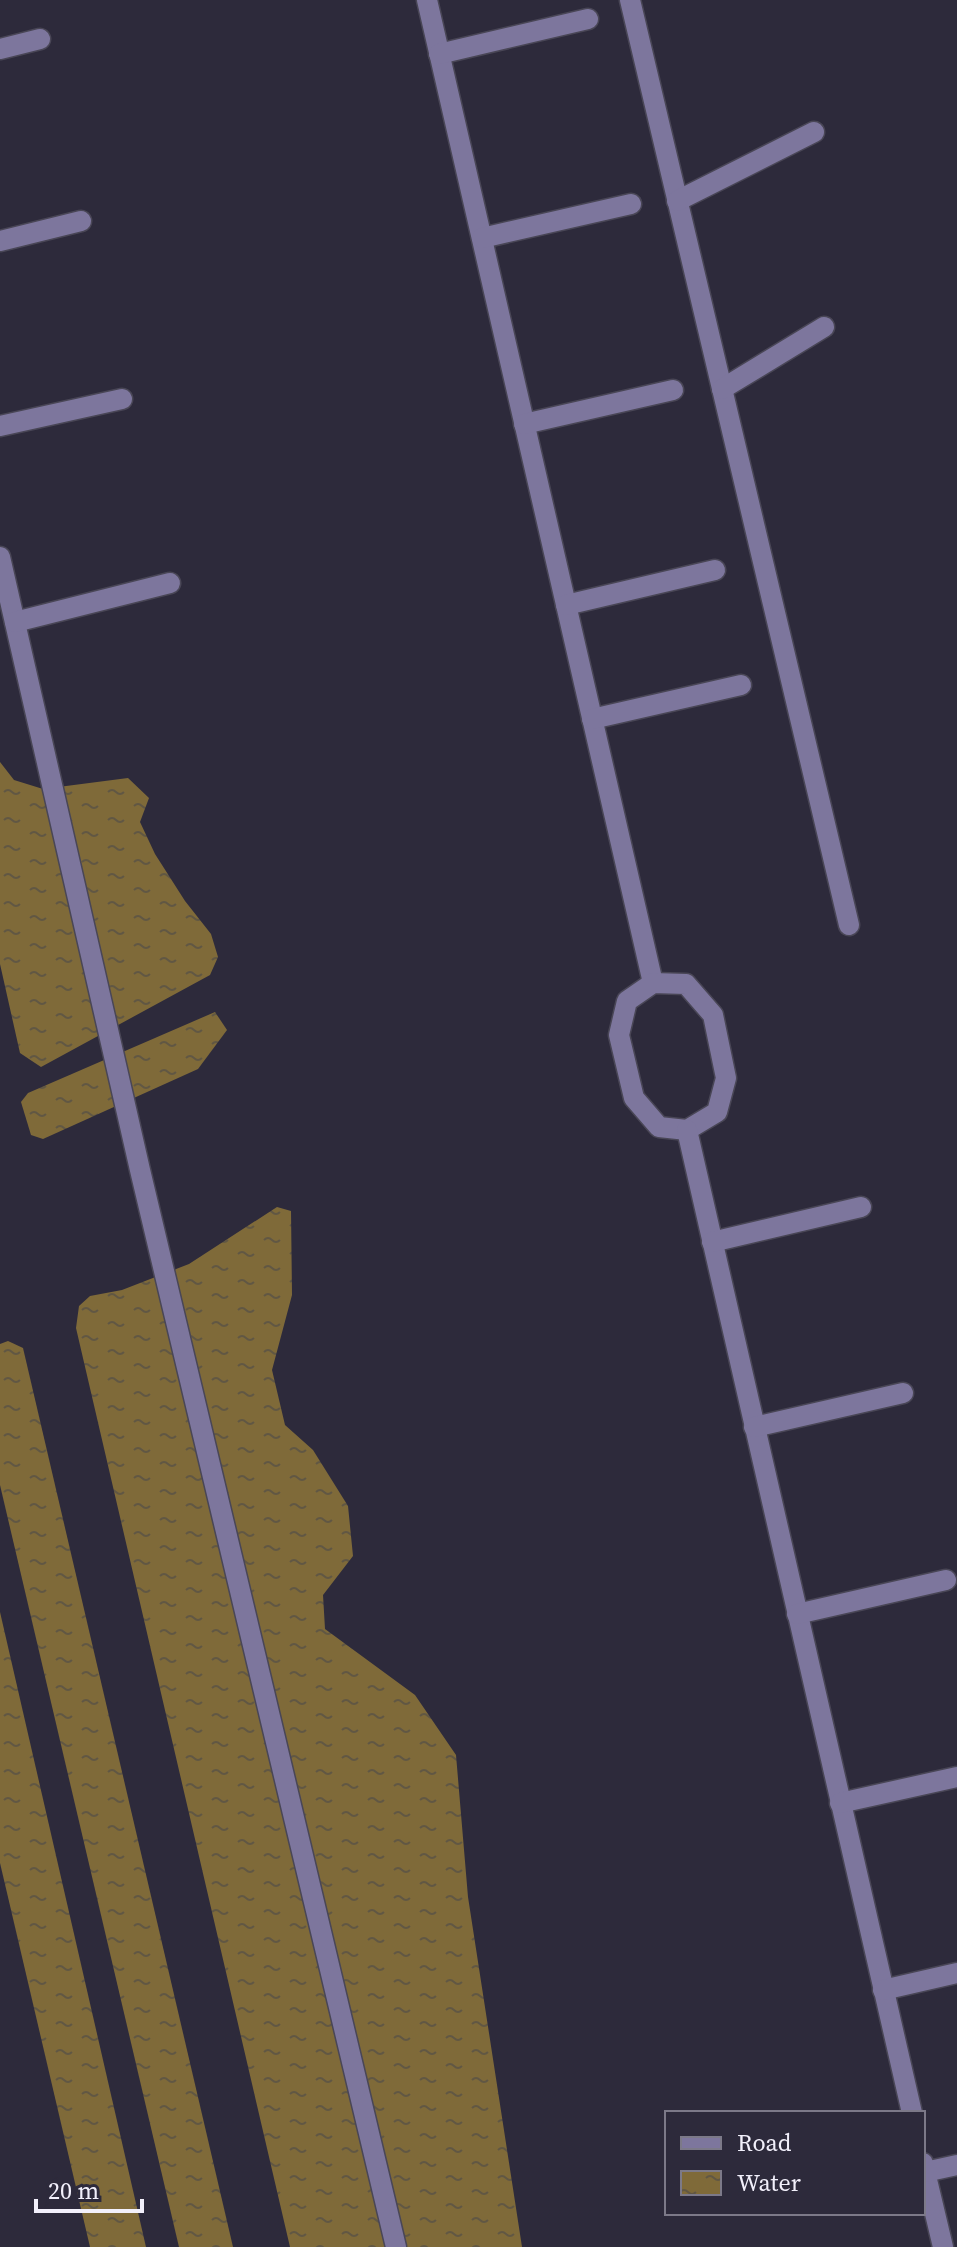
<svg xmlns="http://www.w3.org/2000/svg" width="957" height="2247" font-family="'Source Serif 4',serif">
<style>
.water{fill:url(#water-ripples)}
.lines{fill:none;stroke-linecap:round;stroke-linejoin:round}
.minor-casing{stroke:#494656;stroke-width:23}
.minor{stroke:#7d769d;stroke-width:20}
</style>
<defs>
<pattern id="water-ripples" width="26" height="14" patternUnits="userSpaceOnUse" patternTransform="scale(2)"><rect width="26" height="14" fill="#7f6a39"/><path d="M2 4q2-2 4 0t4 0M15 11q2-2 4 0t4 0" fill="none" stroke="#615743"/></pattern>
</defs>
<rect width="100%" height="100%" fill="#2d2a3b"/>
<!-- water -->
<g class="water">
<polygon points="0,762 14,780 43,789 128,778 149,798 140,822 155,854 185,901 211,934 218,957 210,975 41,1067 20,1053 0,964"/>
<polygon points="215,1012 227,1030 198,1069 43,1139 31,1135 21,1102 28,1093"/>
<polygon points="277,1207 291,1211 292,1295 272,1370 285,1425 313,1450 348,1506 353,1556 323,1595 325,1629 415,1695 456,1755 468,1897 522,2247 290,2247 76,1328 79,1306 90,1296 122,1290 189,1264"/>
<polygon points="8,1341 23,1348 233,2247 179,2247 0,1485 0,1344"/>
<polygon points="0,1612 146,2247 90,2247 0,1863"/>
</g>
<g class="lines">
<defs>
<g id="minor">
<polyline points="427,0 653,983"/>
<polyline points="630,0 849,925"/>
<polyline points="0,49 40,39"/>
<polyline points="439,54 588,19"/>
<polyline points="677,201 814,132"/>
<polyline points="482,238 631,204"/>
<polyline points="0,241 81,221"/>
<polyline points="722,389 824,327"/>
<polyline points="524,424 673,390"/>
<polyline points="0,426 122,399"/>
<polyline points="0,557 140,1170 396,2247"/>
<polyline points="566,605 715,570"/>
<polyline points="15,622 170,583"/>
<polyline points="592,719 741,685"/>
<polygon points="653,983 686,984 713,1015 726,1078 717,1112 687,1130 659,1127 634,1098 619,1035 627,1001"/>
<polyline points="687,1130 912,2113"/>
<polyline points="712,1242 861,1207"/>
<polyline points="754,1427 903,1393"/>
<polyline points="797,1614 946,1580"/>
<polyline points="840,1803 957,1777"/>
<polyline points="883,1990 957,1973"/>
<polyline points="923,2163 943,2247"/>
<polyline points="925,2172 957,2165"/>
</g>
</defs>
<!-- minor casing -->
<use href="#minor" class="minor-casing"/>
<!-- minor -->
<use href="#minor" class="minor"/>
</g>
<!-- legend -->
<rect x="665" y="2111" width="260" height="104" fill="#2d2a3b" stroke="#7c7988" stroke-width="2"/>
<rect x="681" y="2137" width="40" height="12" fill="#7d769d" stroke="#7c7988" stroke-width="2"/>
<text x="737" y="2151" font-size="24" fill="#f2f0fb">Road</text>
<rect x="681" y="2171" width="40" height="24" fill="url(#water-ripples)" stroke="#7c7988" stroke-width="2"/>
<text x="737" y="2191" font-size="24" fill="#f2f0fb">Water</text>
<!-- scale -->
<path d="M36 2199v12h106v-12" fill="none" stroke="#f2f0fb" stroke-width="4"/>
<text x="48" y="2199" font-size="24" fill="#f2f0fb" stroke="#2d2a3b" stroke-width="6" paint-order="stroke">20 m</text>
</svg>
